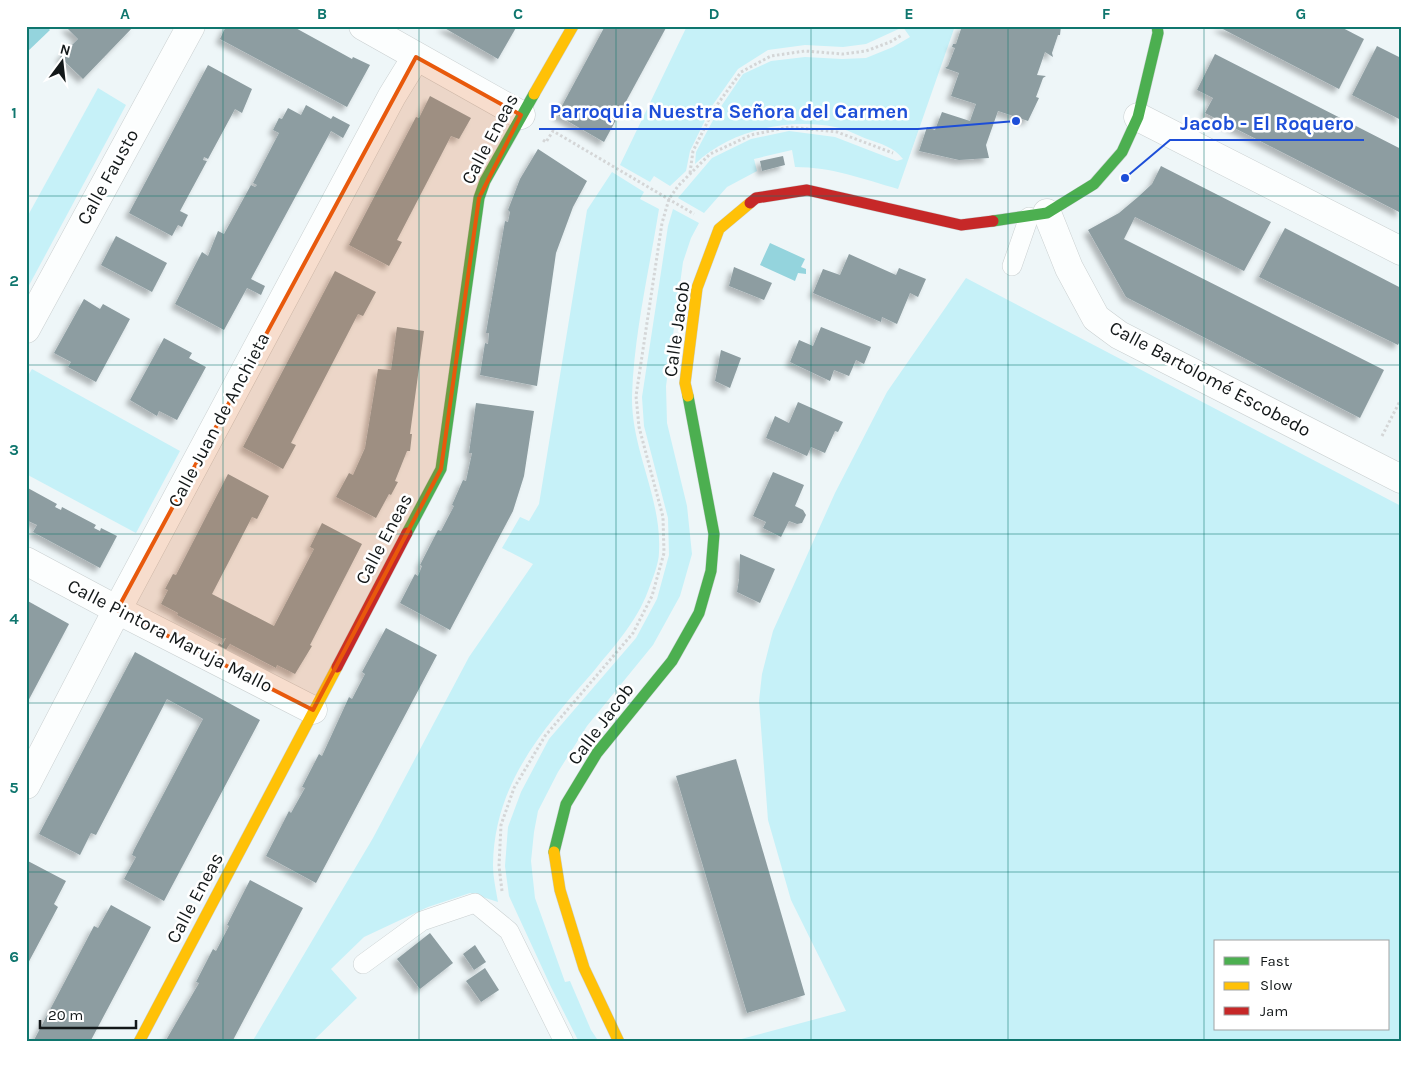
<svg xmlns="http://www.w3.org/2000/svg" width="1427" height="1068" font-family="Karla,sans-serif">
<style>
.green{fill:#c6f1f8;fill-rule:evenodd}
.water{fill:#94d4dd}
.building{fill:#8d9da1;filter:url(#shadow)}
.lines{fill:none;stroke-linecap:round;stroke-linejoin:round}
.lane-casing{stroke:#cad0d1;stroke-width:20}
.street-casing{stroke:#cad0d1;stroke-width:29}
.fast-casing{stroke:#cad0d1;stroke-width:12}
.slow-casing{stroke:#cad0d1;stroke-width:12}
.jam-casing{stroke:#cad0d1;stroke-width:12}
.path{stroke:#d4d6d7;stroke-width:3;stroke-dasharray:2.5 2.5;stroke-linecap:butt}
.lane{stroke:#fcfefe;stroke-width:19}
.street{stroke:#fcfefe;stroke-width:28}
.fast{stroke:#4caf50;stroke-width:11}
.slow{stroke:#ffc107;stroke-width:11}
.jam{stroke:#c62828;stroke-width:11}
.marked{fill:#e8590c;fill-opacity:0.2;stroke:#e8590c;stroke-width:4;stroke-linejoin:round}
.grid{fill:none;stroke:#0f766e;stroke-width:1;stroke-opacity:0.55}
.labels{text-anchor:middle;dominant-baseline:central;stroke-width:5;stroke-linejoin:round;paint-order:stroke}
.street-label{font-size:19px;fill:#131819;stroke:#fff}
.leader{fill:none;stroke:#1d4ed8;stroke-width:2}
.callout-dot{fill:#1d4ed8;stroke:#fff;stroke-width:2}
.callout-label{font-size:20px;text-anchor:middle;font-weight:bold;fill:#1d4ed8;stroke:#fff;stroke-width:5;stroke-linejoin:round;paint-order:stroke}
.neatline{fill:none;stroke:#0f766e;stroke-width:2}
.grid-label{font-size:16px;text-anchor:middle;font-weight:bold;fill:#0f766e}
</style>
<defs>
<filter id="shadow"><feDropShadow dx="-4.5" dy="4.5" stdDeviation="2.5" flood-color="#0004"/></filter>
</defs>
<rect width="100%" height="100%" fill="#eef6f8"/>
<!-- green -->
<g class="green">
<path d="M687,26H955L898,189C863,179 832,167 795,167L792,150L754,159L757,171L727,187L704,213L678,198L712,158L751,139L789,131L835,137L897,161L903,159C894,147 881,144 867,139C857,135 846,129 835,127C787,118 730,130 695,164L696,152L718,111L743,74L771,61L805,57L842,59L866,58L893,47L910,37L903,27L866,44L843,47L805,45L768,50L738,69L712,106L690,151L686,171L670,186L654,176L650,182L620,165Z"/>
<polygon points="98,88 126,105 26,291 26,219"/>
<path d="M612,172L644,192L640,199L659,209C649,271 634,334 632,396C631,450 662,498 659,552C659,564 652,580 648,591C636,623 614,646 593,672C543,729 494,784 493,865C493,877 496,890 498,902L470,893L428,907L364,937L331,969L357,998L312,1042H252L373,838L469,657L533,564L502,548L520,517L529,521L539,504L587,210Z"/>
<polygon points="673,209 699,223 691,238 683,262 666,386 667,423 687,506 692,554 680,596 653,645 587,726 558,772 538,811 534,832 531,861 535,898 565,982 570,981 591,1030 599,1042 579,1042 551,987 509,896 505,866 508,827 521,792 549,739 636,638 657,599 669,555 668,518 644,426 642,397 668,226"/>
<path d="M966,278L1401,506V1042H730L846,1011L791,900L768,820L759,701L762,674L773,631L835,493L887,392ZM1216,942H1388V1029H1216Z"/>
<polygon points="32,369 180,451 136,533 26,474 26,379"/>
</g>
<!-- water -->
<g class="water">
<polygon points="26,26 46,26 50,30 26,53"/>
<polygon points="770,243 805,259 801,267 806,269 806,274 798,273 795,281 760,265"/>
</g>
<!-- building -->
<g class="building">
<polygon points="65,26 134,26 83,79 60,57 78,39"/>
<polygon points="226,26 292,26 343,54 352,59 353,57 370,65 347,107 220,39"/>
<polygon points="441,26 517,26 498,59"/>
<polygon points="605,26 667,26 604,142 557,115"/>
<polygon points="962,26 1061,26 1060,35 1058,35 1052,53 1053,57 1045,52 1037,75 1046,76 1043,78 1036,97 1039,98 1028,121 998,111 986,145 989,158 959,160 919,151 927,127 935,130 942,112 970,121 976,104 951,96 959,73 945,68 948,66 955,48 952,47 953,44 956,44"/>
<polygon points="1217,26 1339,26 1364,39 1339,89"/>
<polygon points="1377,46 1401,58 1401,120 1352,95"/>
<polygon points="1215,54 1401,149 1401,213 1205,113 1213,98 1197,90"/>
<polygon points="208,65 252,89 242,113 235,109 208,159 204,157 203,160 207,161 180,211 188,215 182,227 178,225 172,236 129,213"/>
<polygon points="430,96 471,118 459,139 451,136 397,240 402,242 389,266 349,245 416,117 419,118"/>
<polygon points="306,105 331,119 333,116 350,125 343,138 331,131 251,279 265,286 261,295 247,288 224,330 175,304 202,252 208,256 218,231 224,234 251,185 255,187 257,185 253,183 279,133 273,130 279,118 282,119 288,108 301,115"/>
<polygon points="538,149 587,181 573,207 556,253 537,386 480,375 485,343 488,344 489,333 486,333 505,221 508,222 510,212 508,210 520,179"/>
<polygon points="783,156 785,165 762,171 760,161"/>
<polygon points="1161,166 1271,222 1244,271 1135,217 1124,239 1384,370 1360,418 1126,297 1088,230 1119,213 1138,197 1152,184"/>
<polygon points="1285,228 1401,288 1401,339 1398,345 1259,277"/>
<polygon points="116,236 167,263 152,292 101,265"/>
<polygon points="849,254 896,275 899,268 926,279 918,297 910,293 897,324 882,317 881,322 813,293 823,269 840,275"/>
<polygon points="734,267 772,283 764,300 729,286"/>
<polygon points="335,271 376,292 363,316 358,314 291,443 296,445 283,469 243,447"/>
<polygon points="84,299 100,309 103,304 130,319 96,382 68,367 71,362 54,353"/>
<polygon points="397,327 424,331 410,434 412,434 410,451 407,451 395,481 398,482 391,495 389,494 376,518 336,497 349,473 353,475 365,448 378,369 391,370"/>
<polygon points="821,327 871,347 864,364 856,360 849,376 834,370 830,381 790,362 799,340 813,346"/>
<polygon points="164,338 192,353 189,358 206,367 177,420 159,411 157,416 130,400"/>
<polygon points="721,350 741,358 730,388 715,381"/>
<polygon points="798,402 843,422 838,432 835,431 825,453 811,447 807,456 766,438 775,416 789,423"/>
<polygon points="476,403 534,411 524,476 513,511 450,630 400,603 415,574 418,576 422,566 420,565 438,530 441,531 454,506 452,505 463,480 466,481 472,453 469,453"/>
<polygon points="773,472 804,485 795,506 803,510 806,515 802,523 797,524 789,521 781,537 763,528 766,522 753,516"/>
<polygon points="228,474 269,496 257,519 252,517 212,594 274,626 314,549 310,547 322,523 362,544 310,645 312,646 295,674 277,665 276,668 230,644 232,641 225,651 217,647 219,643 222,645 226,638 223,639 177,615 178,613 161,604 168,590 165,589 173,574 176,575"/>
<polygon points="26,487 57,504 55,507 61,510 62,507 96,525 94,528 100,531 101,528 117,536 100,568 33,532 37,525 26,520"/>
<polygon points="740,554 775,569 760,603 737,592 739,579"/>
<polygon points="26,600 69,624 26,705"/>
<polygon points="386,628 437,655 316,883 266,856 289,811 291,813 305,788 302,787 319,754 322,756 349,697 352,699 365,674 362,672"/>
<polygon points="135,652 260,720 164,901 124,879 136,857 132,855 134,850 203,719 198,716 167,699 96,835 91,833 80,855 39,834"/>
<polygon points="736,759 805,995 747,1013 676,776"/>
<polygon points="26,860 66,881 54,904 58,907 26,967"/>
<polygon points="250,880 303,908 232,1042 165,1042 199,983 196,982 213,949 216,951 229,926 227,925"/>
<polygon points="111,905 151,927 90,1042 33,1042 94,926 98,928"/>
<polygon points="430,933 453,963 420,989 397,959"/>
<polygon points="475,945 486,962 474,970 463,954"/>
<polygon points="485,968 499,990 481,1002 466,981"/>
</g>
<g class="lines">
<defs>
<g id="lane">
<polyline points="1012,266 1029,217"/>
<polyline points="363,964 422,921 475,903 509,931 564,1042"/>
</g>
<g id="street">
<polyline points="363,26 521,115"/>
<polyline points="1138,117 1401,251"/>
<polyline points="1047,213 1069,268 1096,318 1119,335 1401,479"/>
<polyline points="26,329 191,26"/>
<polyline points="26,561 127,615 313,710"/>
<polyline points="26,785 117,610 392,96 416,57"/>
</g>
<g id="fast">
<polyline points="993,221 1047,213 1094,184 1122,152 1138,117 1158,33 1157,26"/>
<polyline points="407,533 441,469 479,198 485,181 534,94"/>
<polyline points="554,852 566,804 597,753 672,661 699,613 711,571 714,534 688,396"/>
</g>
<g id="slow">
<polyline points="534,94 573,26"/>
<polyline points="688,396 685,383 697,288 719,229 750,203"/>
<polyline points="554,852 560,890 584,968 619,1042"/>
<polyline points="139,1042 337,667"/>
</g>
<g id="jam">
<polyline points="750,203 756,198 807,190 961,225 993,221"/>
<polyline points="337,667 407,533"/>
</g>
</defs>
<!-- lane casing -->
<use href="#lane" class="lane-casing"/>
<!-- street casing -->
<use href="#street" class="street-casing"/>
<!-- fast casing -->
<use href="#fast" class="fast-casing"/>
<!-- slow casing -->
<use href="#slow" class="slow-casing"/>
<!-- jam casing -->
<use href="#jam" class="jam-casing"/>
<!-- path -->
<g class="path">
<polyline points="543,140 546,142 553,131 694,214"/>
<polyline points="690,173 693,151 714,109 741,72 771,56 805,51 843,54 866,51 890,42 902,35"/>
<polyline points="1382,436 1401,399"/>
<polyline points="502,891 499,866 501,825 514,788 545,736 633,633 652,596 664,553 663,517 639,427 636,396 662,223 669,199 678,186 710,154 751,135 789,127 837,132 893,153"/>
</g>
<!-- lane -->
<use href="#lane" class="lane"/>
<!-- street -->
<use href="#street" class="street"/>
<!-- fast -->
<use href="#fast" class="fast"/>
<!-- slow -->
<use href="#slow" class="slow"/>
<!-- jam -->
<use href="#jam" class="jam"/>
</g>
<!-- marked area -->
<path class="marked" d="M416,57L521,115L479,198L441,469L313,710L117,610Z"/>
<!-- grid -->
<path class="grid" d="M223,26V1042M419,26V1042M616,26V1042M811,26V1042M1008,26V1042M1204,26V1042M26,196H1401M26,365H1401M26,534H1401M26,703H1401M26,872H1401"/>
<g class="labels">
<!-- street labels -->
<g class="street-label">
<text transform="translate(490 139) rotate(-62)">Calle Eneas</text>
<text transform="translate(108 177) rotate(-61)">Calle Fausto</text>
<text transform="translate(677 329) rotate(-82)">Calle Jacob</text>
<text transform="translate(1210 379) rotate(28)">Calle Bartolomé Escobedo</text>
<text transform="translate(219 420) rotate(-62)">Calle Juan de Anchieta</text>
<text transform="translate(384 539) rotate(-62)">Calle Eneas</text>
<text transform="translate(170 636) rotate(27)">Calle Pintora Maruja Mallo</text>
<text transform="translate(601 724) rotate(-53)">Calle Jacob</text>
<text transform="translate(195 898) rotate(-62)">Calle Eneas</text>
</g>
</g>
<!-- callouts -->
<path class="leader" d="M1016 121L918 129H539M1125 178L1170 140H1364"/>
<g class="callout-dot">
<circle cx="1016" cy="121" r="5"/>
<circle cx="1125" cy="178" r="5"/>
</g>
<g class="callout-label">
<text x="729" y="118">Parroquia Nuestra Señora del Carmen</text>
<text x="1267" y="130">Jacob - El Roquero</text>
</g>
<!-- border -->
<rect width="1427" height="1068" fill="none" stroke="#ffffff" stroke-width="55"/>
<!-- legend -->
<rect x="1214" y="940" width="175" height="90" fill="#ffffff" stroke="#a1a3a3"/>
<rect x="1224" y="957" width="25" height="8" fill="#4caf50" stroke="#a1a3a3"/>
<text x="1260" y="966" font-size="15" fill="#131819">Fast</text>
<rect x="1224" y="982" width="25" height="8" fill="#ffc107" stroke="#a1a3a3"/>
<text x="1260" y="990" font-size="15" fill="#131819">Slow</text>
<rect x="1224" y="1007" width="25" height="8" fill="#c62828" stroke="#a1a3a3"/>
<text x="1260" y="1016" font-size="15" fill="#131819">Jam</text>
<!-- north arrow -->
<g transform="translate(62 62) rotate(15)" stroke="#ffffff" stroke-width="4" paint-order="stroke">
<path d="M0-4L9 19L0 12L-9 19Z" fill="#131819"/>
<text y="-8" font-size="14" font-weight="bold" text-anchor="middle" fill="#131819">N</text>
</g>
<!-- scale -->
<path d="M40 1020v8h96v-8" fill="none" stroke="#131819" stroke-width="2.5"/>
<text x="48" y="1020" font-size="15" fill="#131819" stroke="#ffffff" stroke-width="4" paint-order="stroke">20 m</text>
<rect x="28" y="28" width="1372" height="1012" class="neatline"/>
<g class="grid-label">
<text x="125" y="19">A</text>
<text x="322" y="19">B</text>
<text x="518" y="19">C</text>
<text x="714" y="19">D</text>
<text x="909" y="19">E</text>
<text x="1106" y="19">F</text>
<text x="1301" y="19">G</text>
<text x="14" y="118">1</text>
<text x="14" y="286">2</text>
<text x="14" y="455">3</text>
<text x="14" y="624">4</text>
<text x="14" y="793">5</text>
<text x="14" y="962">6</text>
</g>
</svg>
